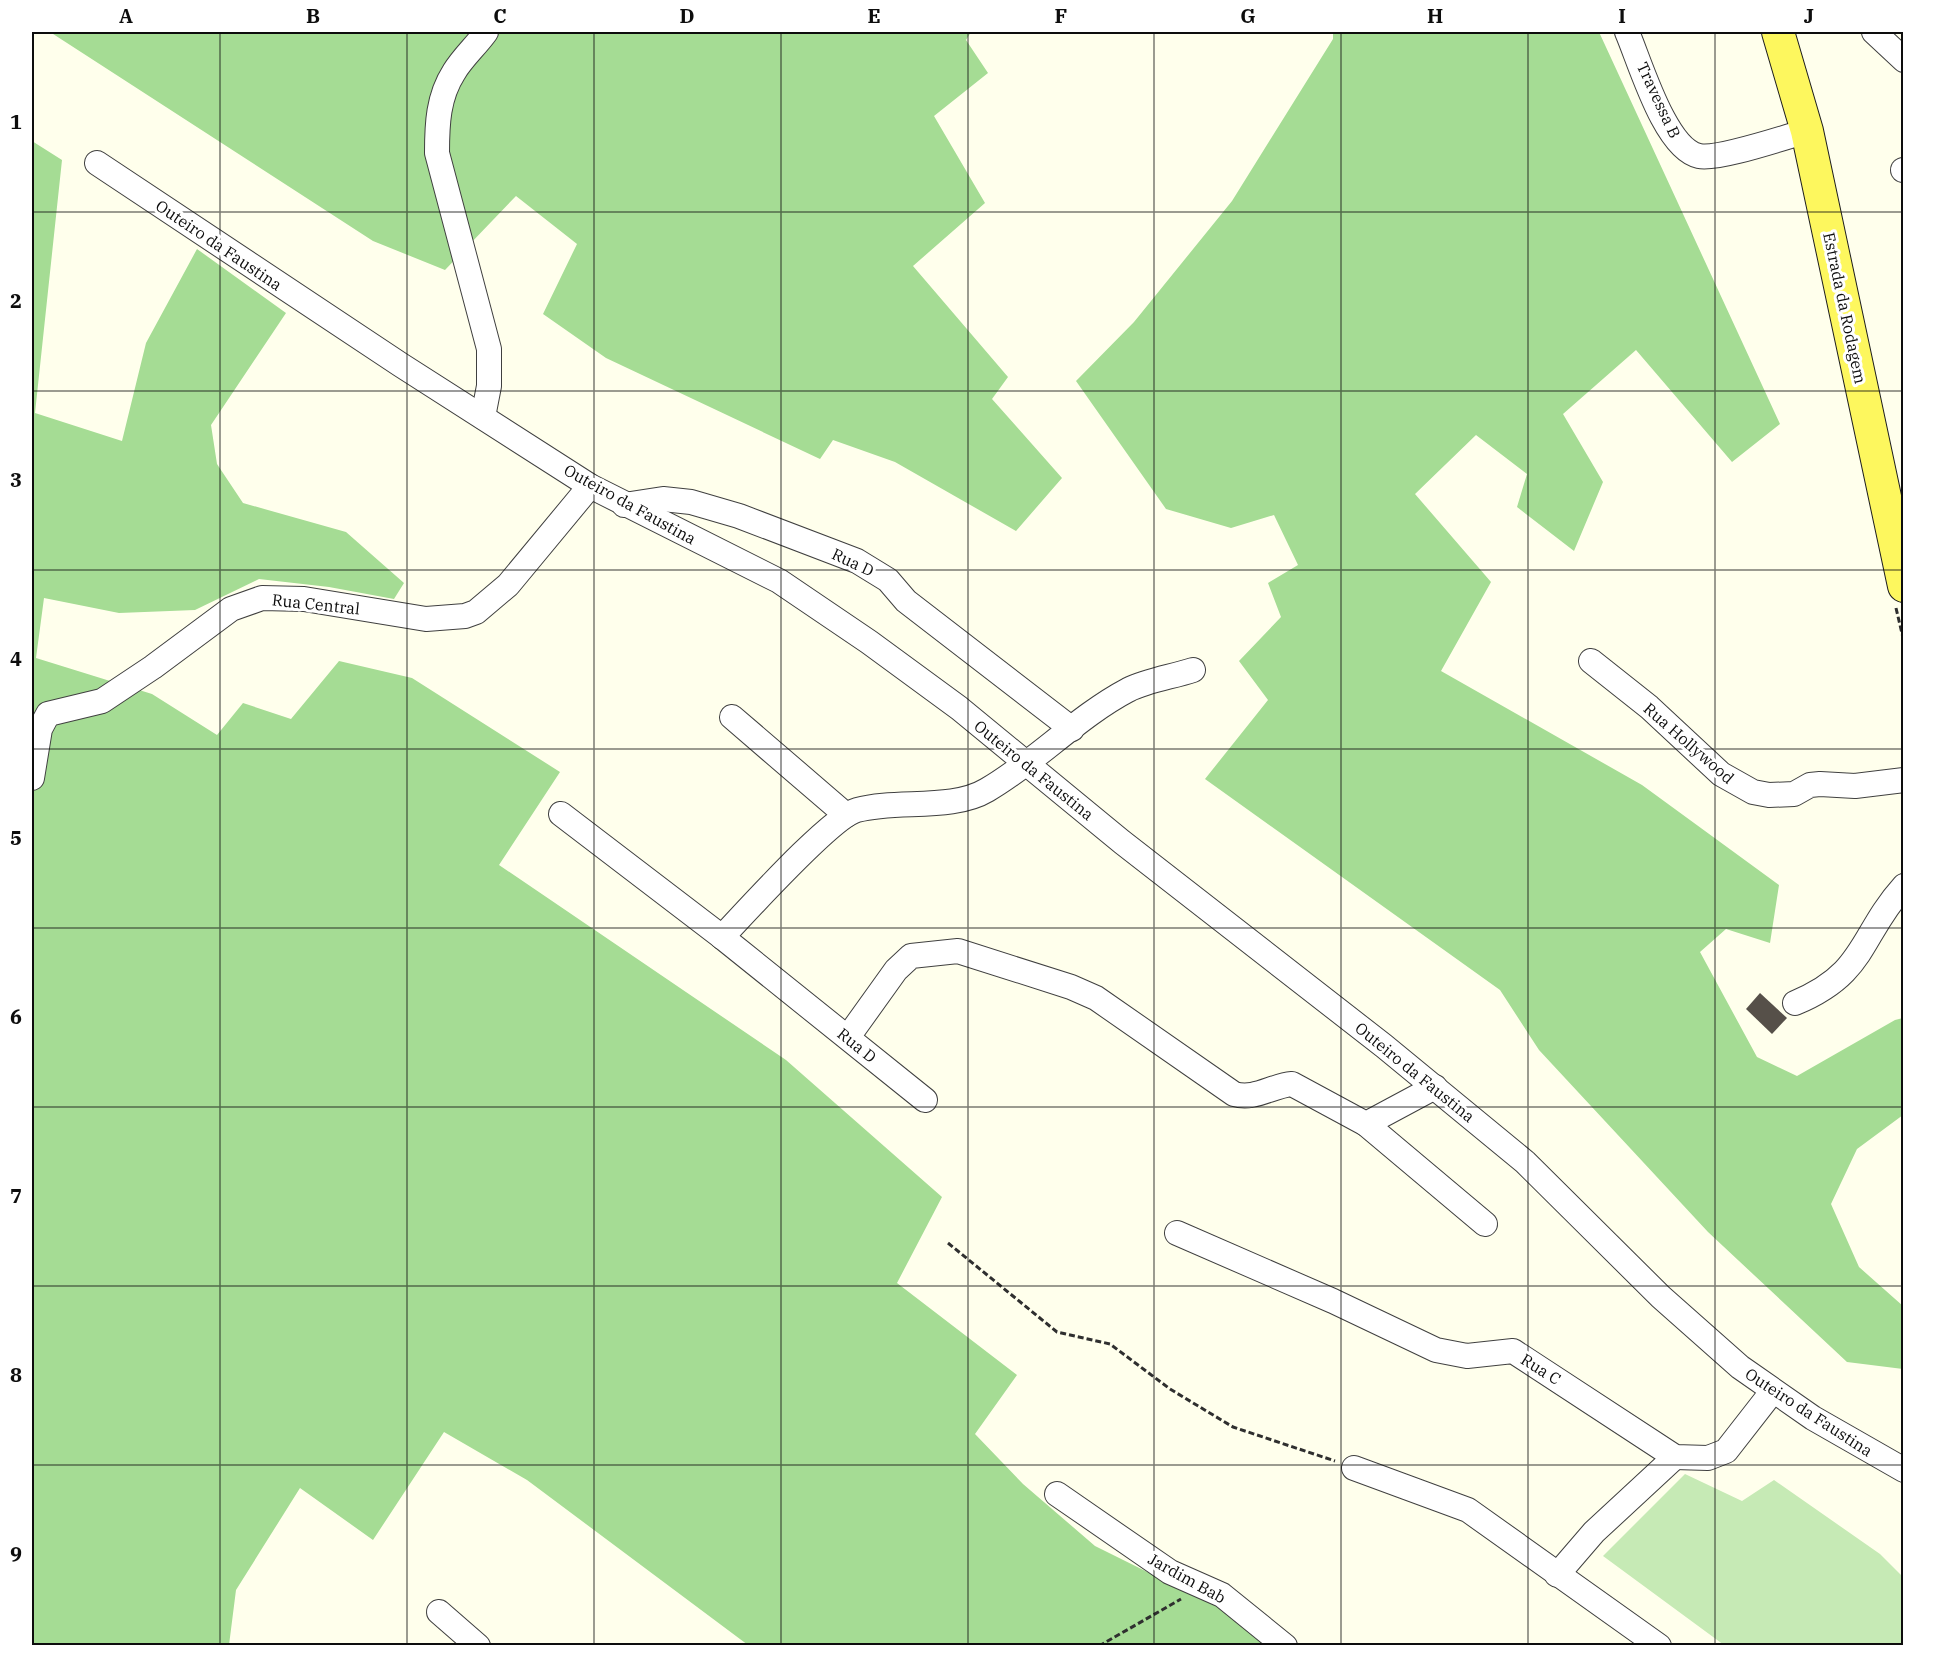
<svg xmlns="http://www.w3.org/2000/svg" width="1935" height="1677" font-family="'IBM Plex Serif',serif">
<style>
.green{fill:#c6eab5}
.forest{fill:#a5dc94}
.building{fill:#565049}
.lines{fill:none;stroke-linecap:round;stroke-linejoin:round}
.minor-casing{stroke:#404040;stroke-width:26}
.major-casing{stroke:#1e1e1e;stroke-width:34}
.path{stroke:#2f2f2f;stroke-width:3;stroke-dasharray:6 3;stroke-linecap:butt}
.minor{stroke:#fff;stroke-width:24}
.major{stroke:#fdf75e;stroke-width:32}
.grid{fill:none;stroke:#0d0d0d;stroke-width:1.5;stroke-opacity:0.55}
.labels{text-anchor:middle;dominant-baseline:central;stroke-width:6;stroke-linejoin:round;paint-order:stroke}
.street-label{font-size:16px;fill:#0d0d0d;stroke:#fff}
.neatline{fill:none;stroke:#0d0d0d;stroke-width:2}
.grid-label{font-size:20px;text-anchor:middle;font-weight:bold;fill:#0d0d0d}
</style>
<rect width="100%" height="100%" fill="#ffffec"/>
<!-- green -->
<polygon class="green" points="1685,1474 1742,1501 1774,1480 1880,1554 1903,1577 1903,1645 1724,1645 1603,1556"/>
<!-- forest -->
<g class="forest">
<polygon points="50,32 971,32 966,40 988,73 934,116 985,203 913,266 1008,377 992,399 1062,478 1016,531 895,462 833,440 820,459 606,358 543,314 577,244 516,196 445,270 373,241"/>
<polygon points="1333,32 1599,32 1780,424 1732,462 1636,350 1563,414 1603,482 1574,551 1517,507 1527,474 1476,435 1415,494 1491,582 1441,671 1642,785 1779,885 1770,943 1726,929 1700,952 1757,1057 1797,1076 1895,1020 1903,1018 1903,1115 1857,1149 1831,1204 1859,1267 1903,1306 1903,1369 1847,1362 1708,1232 1539,1050 1500,990 1205,779 1268,700 1239,661 1281,617 1268,583 1298,565 1274,515 1231,528 1166,509 1076,381 1134,322 1232,201 1333,39"/>
<polygon points="32,141 62,160 35,413 122,441 146,343 197,249 286,313 211,425 217,464 243,503 346,532 404,583 394,599 329,587 259,579 195,610 119,613 44,598 36,658 152,694 217,735 243,703 291,719 339,661 412,678 560,772 499,865 786,1060 942,1197 897,1283 1017,1375 975,1434 1023,1484 1095,1546 1224,1610 1266,1645 748,1645 527,1480 444,1432 373,1540 300,1488 236,1590 229,1645 32,1645"/>
</g>
<!-- building -->
<polygon class="building" points="1760,993 1787,1018 1772,1034 1746,1009"/>
<g class="lines">
<defs>
<g id="minor">
<path d="M1627,32C1640,62 1665,149 1699,156C1719,160 1785,137 1807,131"/>
<polyline points="1874,32 1904,60"/>
<polyline points="97,163 401,365 590,486 779,581 869,642 959,708 1122,842 1384,1046 1525,1162 1661,1297 1740,1367 1813,1418 1904,1470"/>
<polyline points="1903,170 1904,170"/>
<path d="M483,417L489,386V349L437,153C437,124 438,97 454,72C463,57 476,46 486,32"/>
<polyline points="624,505 663,499 691,502 739,516 857,561 888,580 906,601 1072,729"/>
<polyline points="1591,661 1649,707 1721,774 1753,792 1769,795 1794,794 1810,785 1820,784 1855,786 1904,780"/>
<polyline points="732,717 846,815"/>
<polyline points="32,778 40,729 48,714 102,701 153,667 231,609 262,598 304,599 426,619 465,616 476,612 508,585 590,486"/>
<polyline points="561,814 722,937 925,1100"/>
<path d="M722,937C746,912 831,817 857,810C897,799 952,811 987,790C1037,761 1077,717 1128,690C1148,680 1172,677 1193,670"/>
<path d="M1795,1003C1867,973 1859,936 1904,886"/>
<path d="M848,1037L896,970L911,956L958,951L1071,987L1096,998L1234,1094C1255,1100 1271,1086 1292,1084L1366,1124L1435,1087"/>
<polyline points="1366,1124 1485,1224"/>
<polyline points="1177,1233 1333,1301 1436,1350 1467,1356 1513,1351 1675,1457 1708,1458 1726,1451 1772,1392"/>
<polyline points="1354,1468 1468,1510 1659,1646"/>
<polyline points="1057,1494 1170,1572 1222,1595 1285,1646"/>
<polyline points="1557,1575 1594,1532 1675,1457"/>
<polyline points="439,1612 478,1646"/>
</g>
<polyline id="major" points="1778,32 1807,131 1904,586"/>
</defs>
<!-- minor casing -->
<use href="#minor" class="minor-casing"/>
<!-- major casing -->
<use href="#major" class="major-casing"/>
<!-- path -->
<g class="path">
<polyline points="1896,608 1904,642"/>
<polyline points="948,1243 1057,1332 1110,1344 1170,1389 1233,1427 1335,1461"/>
<polyline points="1099,1646 1181,1599"/>
</g>
<!-- minor -->
<use href="#minor" class="minor"/>
<!-- major -->
<use href="#major" class="major"/>
</g>
<!-- grid -->
<path class="grid" d="M220,32V1646M407,32V1646M594,32V1646M781,32V1646M968,32V1646M1154,32V1646M1341,32V1646M1528,32V1646M1715,32V1646M32,212H1904M32,391H1904M32,570H1904M32,749H1904M32,928H1904M32,1107H1904M32,1286H1904M32,1465H1904"/>
<g class="labels">
<!-- street labels -->
<g class="street-label">
<text transform="translate(1659 100) rotate(65)">Travessa B</text>
<text transform="translate(219 245) rotate(34)">Outeiro da Faustina</text>
<text transform="translate(1845 308) rotate(78)">Estrada da Rodagem</text>
<text transform="translate(630 504) rotate(29)">Outeiro da Faustina</text>
<text transform="translate(853 562) rotate(25)">Rua D</text>
<text transform="translate(316 604) rotate(6)">Rua Central</text>
<text transform="translate(1689 743) rotate(41)">Rua Hollywood</text>
<text transform="translate(1034 770) rotate(39)">Outeiro da Faustina</text>
<text transform="translate(857 1045) rotate(39)">Rua D</text>
<text transform="translate(1415 1072) rotate(39)">Outeiro da Faustina</text>
<text transform="translate(1541 1369) rotate(32)">Rua C</text>
<text transform="translate(1809 1412) rotate(33)">Outeiro da Faustina</text>
<text transform="translate(1187 1578) rotate(29)">Jardim Bab</text>
</g>
</g>
<!-- border -->
<rect width="1935" height="1677" fill="none" stroke="#ffffff" stroke-width="66"/>
<rect x="33" y="33" width="1869" height="1611" class="neatline"/>
<g class="grid-label">
<text x="126" y="23">A</text>
<text x="313" y="23">B</text>
<text x="500" y="23">C</text>
<text x="687" y="23">D</text>
<text x="874" y="23">E</text>
<text x="1061" y="23">F</text>
<text x="1248" y="23">G</text>
<text x="1435" y="23">H</text>
<text x="1622" y="23">I</text>
<text x="1809" y="23">J</text>
<text x="16" y="129">1</text>
<text x="16" y="308">2</text>
<text x="16" y="487">3</text>
<text x="16" y="666">4</text>
<text x="16" y="845">5</text>
<text x="16" y="1024">6</text>
<text x="16" y="1203">7</text>
<text x="16" y="1382">8</text>
<text x="16" y="1561">9</text>
</g>
</svg>
